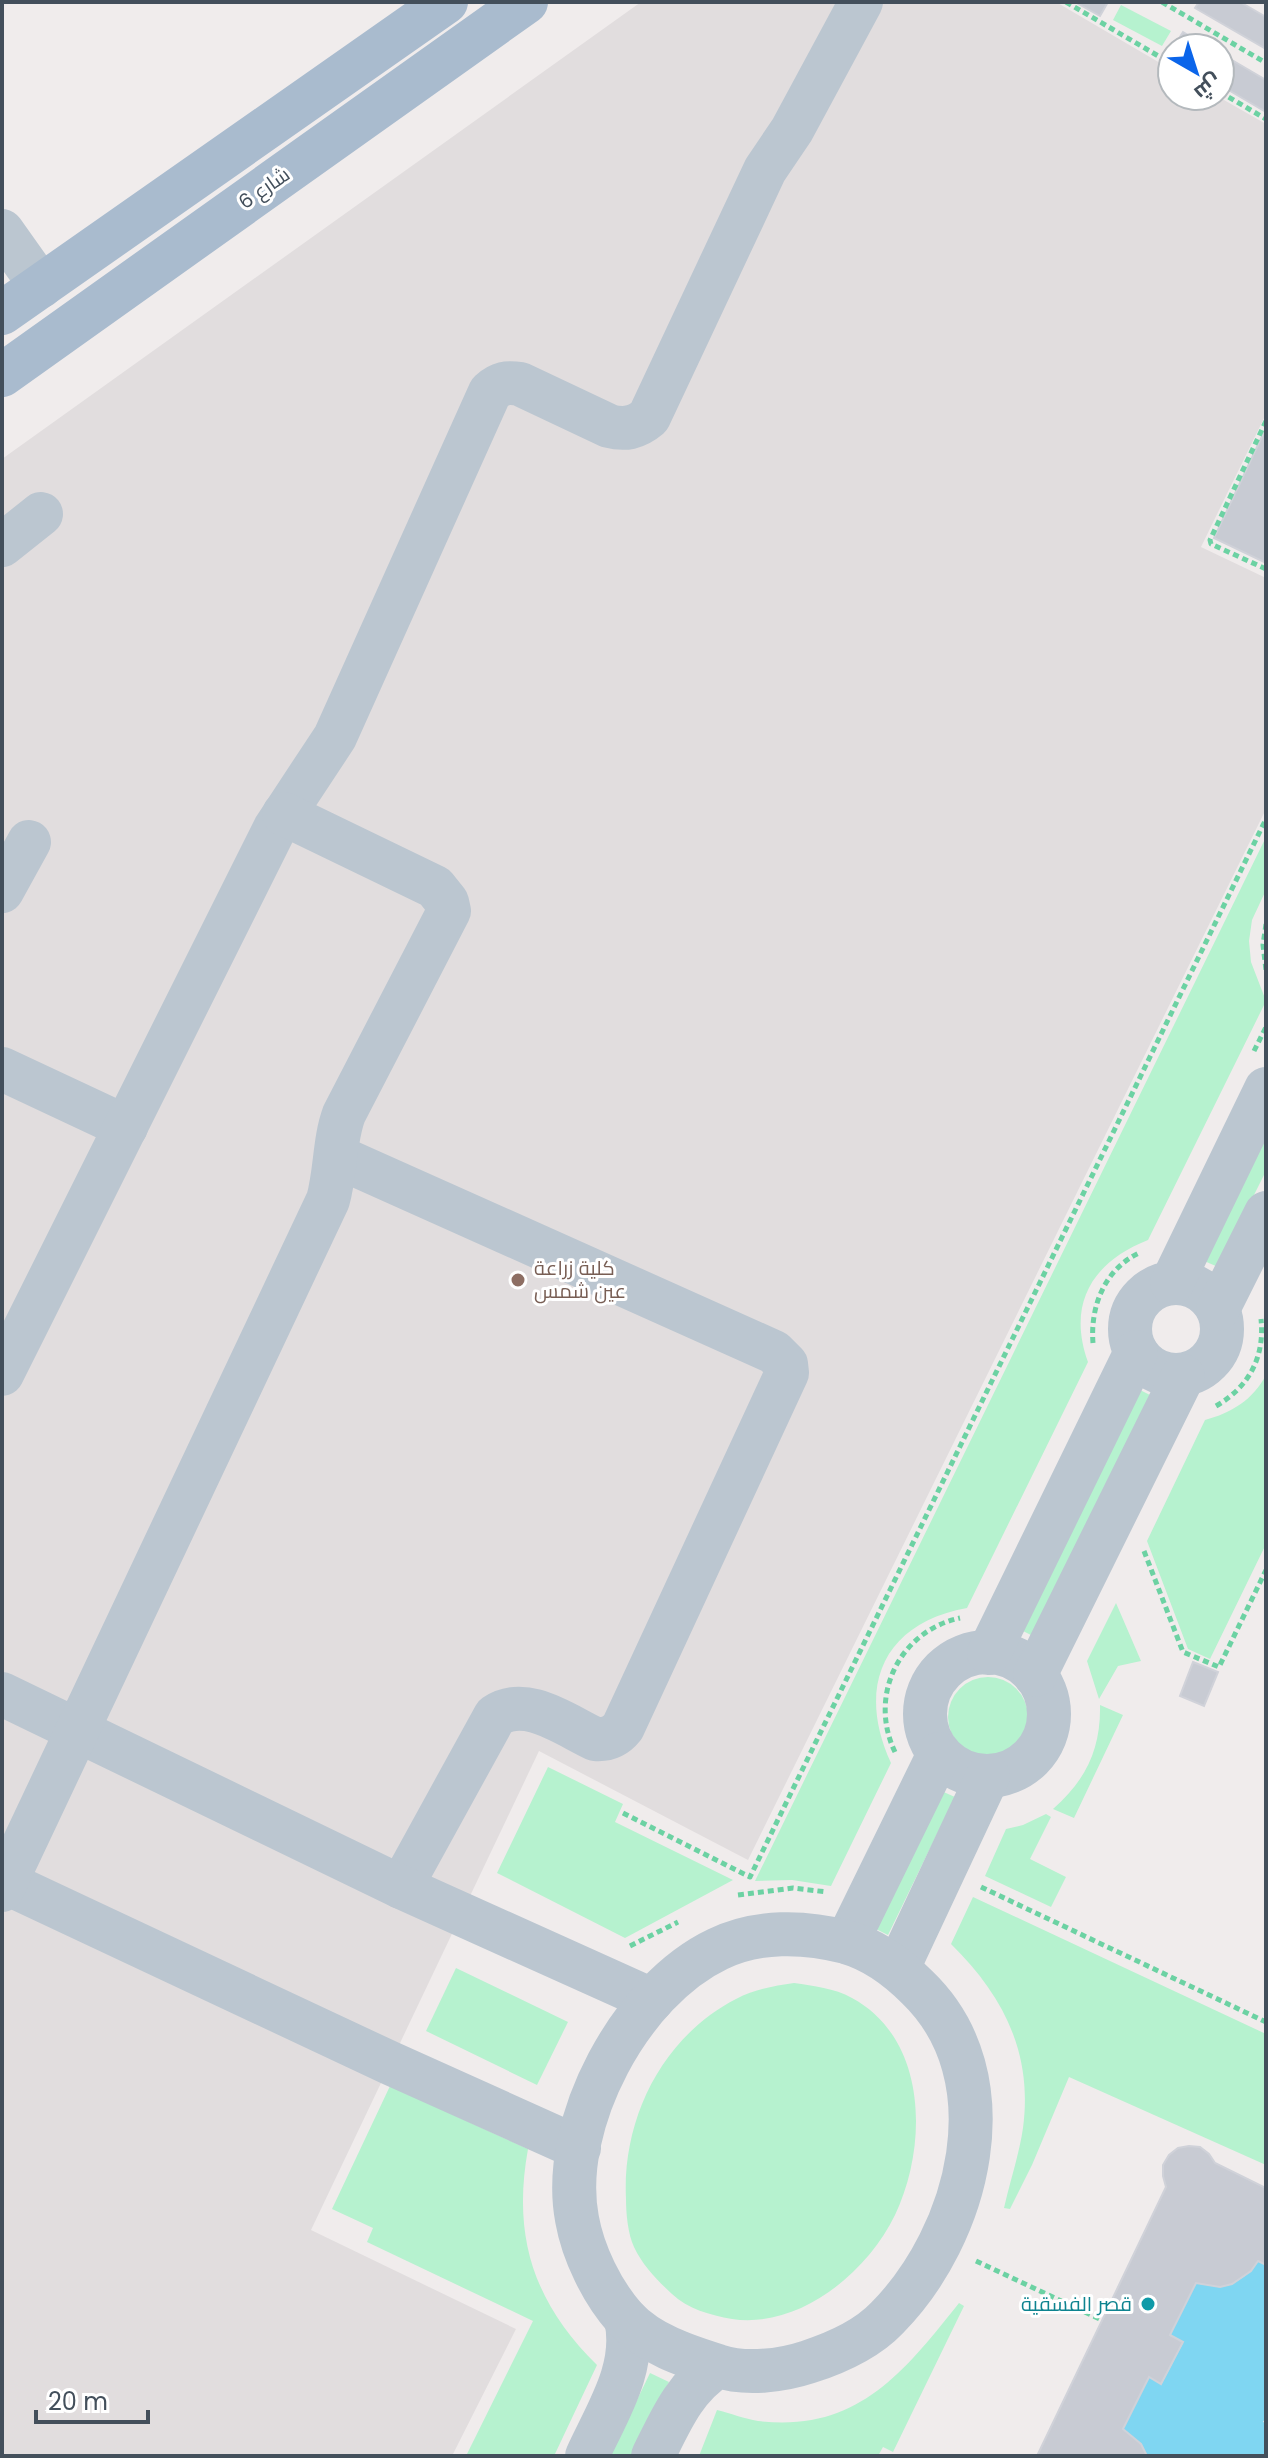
<svg xmlns="http://www.w3.org/2000/svg" width="1268" height="2458" font-family="Poppins,Cairo,sans-serif">
<style>
.education{fill:#e1ddde}
.green{fill:#b6f2cf}
.water{fill:#7fd6f2}
.building{fill:#c8cbd3;stroke:#d0d2d9;stroke-width:2}
.lines{fill:none;stroke-linecap:round;stroke-linejoin:round}
.path{stroke:#6cd2a3;stroke-width:5;stroke-dasharray:6 4;stroke-linecap:butt}
.minor{stroke:#bbc6d0;stroke-width:44}
.major{stroke:#a9bbce;stroke-width:44}
.education-dot{fill:#8d6e63;stroke:#fff;stroke-width:3}
.culture-dot{fill:#0f9aa8;stroke:#fff;stroke-width:3}
.labels{text-anchor:middle;dominant-baseline:central;stroke-width:6;stroke-linejoin:round;paint-order:stroke}
.street-label{font-size:20px;fill:#434f5b;stroke:#fff}
.education-label{font-size:20px;fill:#785e54;stroke:#fff;text-anchor:start}
.culture-label{font-size:20px;fill:#0d838f;stroke:#fff;text-anchor:end}
</style>
<rect width="100%" height="100%" fill="#f0ecec"/>
<!-- education -->
<polygon class="education" points="641,2 1056,2 1172,70 1172,96 1217,96 1266,124 1266,414 1201,547 1266,578 1266,809 748,1860 539,1751 311,2230 516,2329 452,2456 2,2456 2,459"/>
<!-- green -->
<g class="green">
<polygon points="1121,5 1171,31 1162,46 1113,20"/>
<path d="M1266,837V890L1252,920L1249,941L1251,962L1266,1001L1148,1240C1092,1262 1067,1304 1088,1362L967,1608C883,1623 856,1687 891,1763L831,1886L792,1880L755,1881Z"/>
<polygon points="1266,1132 1266,1171 1218,1267 1202,1260"/>
<path d="M1266,1375V1544L1210,1659L1188,1649L1147,1541L1205,1420C1231,1413 1253,1400 1266,1375Z"/>
<polygon points="1138,1389 1154,1397 1035,1637 1019,1629"/>
<polygon points="1116,1603 1141,1661 1118,1666 1099,1699 1087,1661"/>
<circle cx="988" cy="1717" r="40"/>
<path d="M1100,1705L1123,1715L1074,1818L1053,1809C1086,1780 1101,1749 1100,1705Z"/>
<polygon points="548,1767 623,1804 615,1822 733,1880 625,1938 497,1873"/>
<polygon points="939,1790 955,1797 888,1935 872,1927"/>
<polygon points="1046,1814 1051,1817 1030,1859 1066,1877 1051,1907 985,1876 1006,1829 1023,1825"/>
<path d="M973,1897L1266,2034V2165L1069,2077L1032,2165L1010,2209L1004,2208C1010,2181 1019,2155 1023,2128C1033,2053 1003,1995 951,1944Z"/>
<polygon points="456,1968 568,2022 537,2085 426,2031"/>
<path d="M794,1983C814,1986 834,1988 852,1998C928,2039 928,2146 895,2215C867,2273 799,2329 732,2319C710,2315 688,2309 672,2294C657,2280 643,2266 634,2247C628,2234 626,2214 626,2199C622,2119 662,2037 736,1999C755,1989 774,1986 794,1983Z"/>
<path d="M390,2086L528,2149C512,2237 534,2303 597,2365L554,2456H466L533,2321L367,2242L373,2228L332,2209Z"/>
<path d="M959,2303L964,2306L893,2452L883,2447L878,2456H699L717,2410C730,2413 745,2419 758,2421C857,2433 904,2372 959,2303Z"/>
<polygon points="650,2373 669,2382 634,2456 610,2456"/>
</g>
<!-- water -->
<path class="water" d="M1258,2261L1266,2265V2417L1263,2422L1266,2423V2456H1147L1141,2444L1123,2429L1149,2377L1162,2383L1183,2343L1170,2335L1196,2283C1223,2290 1243,2284 1258,2261Z"/>
<!-- building -->
<g class="building">
<polygon points="1075,2 1108,2 1100,16"/>
<polygon points="1199,2 1240,2 1266,17 1266,49 1195,8"/>
<polygon points="1183,32 1210,48 1173,48"/>
<polygon points="1220,53 1266,80 1266,112 1220,85"/>
<polygon points="1266,428 1266,563 1214,538"/>
<polygon points="1193,1662 1218,1672 1204,1706 1180,1696"/>
<polygon points="1189,2146 1200,2147 1209,2154 1215,2163 1266,2188 1266,2265 1258,2261 1251,2271 1232,2284 1220,2287 1196,2283 1170,2335 1183,2342 1161,2384 1149,2377 1123,2429 1141,2444 1147,2456 1037,2456 1166,2187 1163,2176 1163,2165 1169,2155 1178,2148"/>
</g>
<g class="lines">
<!-- path -->
<g class="path">
<polyline points="1066,2 1172,64"/>
<polyline points="1162,2 1266,63"/>
<polyline points="1220,92 1266,119"/>
<polyline points="1266,421 1210,540 1211,544 1266,569"/>
<polyline points="1266,924 1263,945 1266,970"/>
<polyline points="1254,1051 1266,1027"/>
<path d="M1093,1343C1090,1306 1105,1268 1141,1252"/>
<path d="M1216,1406C1249,1387 1265,1357 1261,1319"/>
<polyline points="1144,1551 1183,1652 1219,1667 1266,1570"/>
<path d="M895,1752C868,1696 899,1631 960,1618"/>
<polyline points="623,1813 750,1877 1266,819"/>
<polyline points="981,1887 1266,2022"/>
<polyline points="738,1895 793,1888 827,1892"/>
<polyline points="630,1946 678,1922"/>
<polyline points="976,2261 1102,2320"/>
</g>
<!-- minor -->
<g class="minor">
<polyline points="2,231 41,286"/>
<polyline points="2,545 41,514"/>
<polyline points="2,891 29,842"/>
<polyline points="2,1069 126,1127"/>
<path d="M336,1156L774,1352L786,1364L787,1373L623,1727C615,1737 607,1740 595,1739C565,1725 526,1695 495,1716L401,1887"/>
<circle cx="1176" cy="1329" r="46"/>
<polyline points="1172,1283 1266,1089"/>
<polyline points="1218,1309 1266,1213"/>
<path d="M2,1374L275,828L335,737L490,392C500,383 507,382 520,384L609,426C625,430 636,428 649,417L765,170L792,130L861,2"/>
<circle cx="987" cy="1714" r="62"/>
<polyline points="989,1653 1136,1352"/>
<polyline points="1035,1675 1183,1376"/>
<polyline points="2,1694 401,1887 652,2000"/>
<polyline points="2,1881 390,2063 579,2148"/>
<path d="M2,1890L328,1200C336,1171 334,1141 344,1114L449,911L447,902L435,887L284,814"/>
<polyline points="847,1942 939,1754"/>
<polyline points="898,1968 988,1776"/>
<path d="M587,2456C607,2412 637,2368 626,2319"/>
<path d="M653,2456C670,2422 684,2387 718,2366C745,2375 781,2371 808,2362C836,2353 866,2340 887,2318C969,2235 1011,2077 917,1987C897,1967 874,1950 846,1942C804,1931 757,1930 718,1949C631,1990 559,2123 577,2219C583,2253 602,2292 625,2318C649,2344 686,2356 718,2366"/>
</g>
<!-- major -->
<g class="major">
<polyline points="2,313 446,2"/>
<polyline points="2,375 526,2"/>
</g>
</g>
<!-- markers -->
<circle class="education-dot" cx="518" cy="1280" r="8"/>
<circle class="culture-dot" cx="1148" cy="2304" r="8"/>
<g class="labels">
<!-- street labels -->
<g class="street-label">
<text transform="translate(264 188) rotate(-35)">شارع 6</text>
</g>
<!-- education labels -->
<g class="education-label">
<text x="534" y="1268">كلية زراعة<tspan x="534" dy="23">عين شمس</tspan></text>
</g>
<!-- culture labels -->
<g class="culture-label">
<text x="1132" y="2304">قصر الفسقية</text>
</g>
</g>
<!-- border -->
<rect width="1268" height="2458" fill="none" stroke="#434f5b" stroke-width="8"/>
<!-- north arrow -->
<g transform="translate(1196 72) rotate(141)"><circle r="38" fill="#ffffff" stroke="#b4b9bd" stroke-width="2"/>
<path d="M0-6L14 30L0 20L-14 30Z" fill="#0b65ea"/>
<text y="-12" font-size="22" font-weight="bold" text-anchor="middle" fill="#434f5b">ش</text>
</g>
<!-- scale -->
<path d="M36 2410v12h112v-12" fill="none" stroke="#434f5b" stroke-width="4"/>
<text x="48" y="2410" font-size="24" fill="#434f5b" stroke="#ffffff" stroke-width="6" paint-order="stroke">20 m</text>
</svg>
